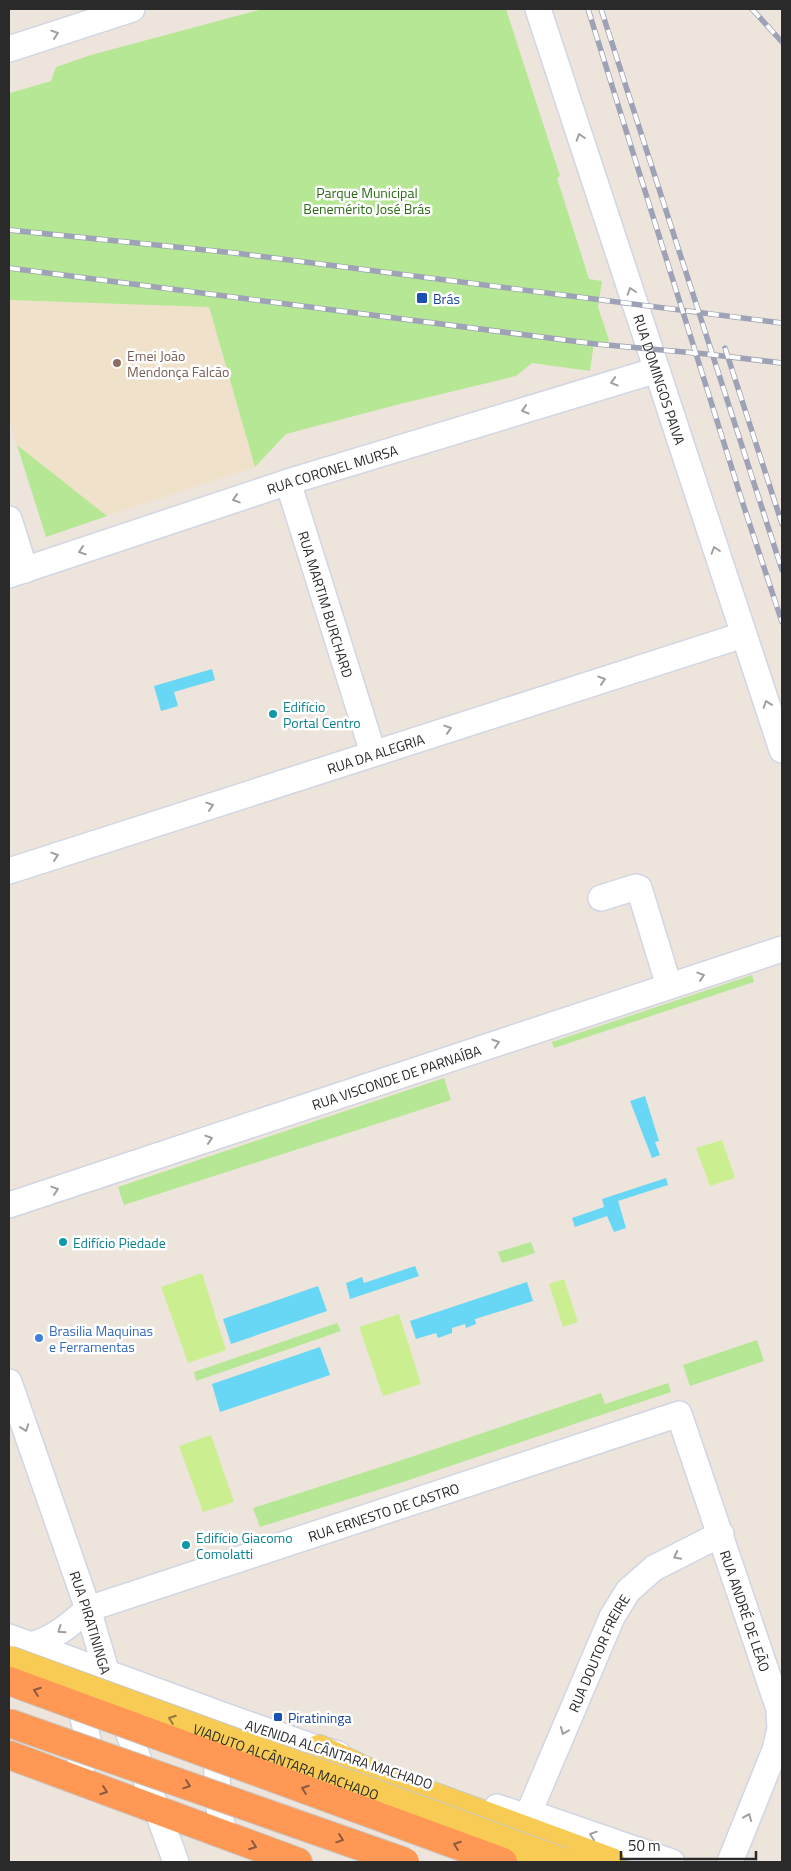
<svg xmlns="http://www.w3.org/2000/svg" width="791" height="1871" font-family="'Titillium Web',sans-serif">
<style>
.education{fill:#f0e2ca}
.green{fill:#b5e795}
.pitch{fill:#cbef90}
.water{fill:#68d6f5}
.lines{fill:none;stroke-linecap:round;stroke-linejoin:round}
.minor-casing{stroke:#d1d5e4;stroke-width:28}
.major-casing{stroke:#c8c8c8;stroke-width:30}
.highway-casing{stroke:#c8c8c8;stroke-width:30}
.minor{stroke:#fff;stroke-width:25}
.major{stroke:#f8cb55;stroke-width:28}
.highway{stroke:#ff9755;stroke-width:28}
.rail-casing{stroke:#9ea2b6;stroke-width:5.5}
.rail{stroke:#fff;stroke-width:4;stroke-dasharray:11;stroke-linecap:butt}
.major-bridge-casing{stroke:#c8c8c8;stroke-width:30;stroke-linecap:butt}
.highway-bridge-casing{stroke:#c8c8c8;stroke-width:30;stroke-linecap:butt}
.major-bridge{stroke:#f8cb55;stroke-width:28}
.highway-bridge{stroke:#ff9755;stroke-width:28}
.oneway{stroke:#9f9f9f}
.oneway2{stroke:#8a5b3d}
.oneway3{stroke:#917a40}
.transit-dot{fill:#1a4fb4;stroke:#fff;stroke-width:2}
.education-dot{fill:#8d6e63;stroke:#fff;stroke-width:2}
.culture-dot{fill:#0f9aa8;stroke:#fff;stroke-width:2}
.shop-dot{fill:#3f7fe0;stroke:#fff;stroke-width:2}
.labels{text-anchor:middle;dominant-baseline:central;stroke-width:5;stroke-linejoin:round;paint-order:stroke}
.park-label{font-size:14px;fill:#2c6c16;stroke:#fff}
.transit-label{font-size:14px;fill:#164399;stroke:#fff;text-anchor:start}
.education-label{font-size:14px;fill:#785e54;stroke:#fff;text-anchor:start}
.street-label{font-size:14px;fill:#2a2a2a;stroke:#fff}
.culture-label{font-size:14px;fill:#0d838f;stroke:#fff;text-anchor:start}
.shop-label{font-size:14px;fill:#366cbe;stroke:#fff;text-anchor:start}
</style>
<rect width="100%" height="100%" fill="#ede5db"/>
<!-- education -->
<polygon class="education" points="9,300 209,307 255,467 107,516 17,445 9,420"/>
<!-- green -->
<g class="green">
<polygon points="263,9 506,9 560,176 557,178 589,279 602,281 598,307 609,340 606,346 594,342 590,371 532,363 516,376 396,405 286,434 255,467 209,307 9,300 9,89 10,93 51,81 56,67 91,55"/>
<polygon points="17,445 107,516 46,537"/>
<polygon points="752,975 754,982 554,1048 552,1042"/>
<polygon points="444,1078 451,1100 124,1205 118,1187"/>
<polygon points="531,1242 535,1253 502,1263 498,1252"/>
<polygon points="337,1323 341,1331 196,1381 194,1372"/>
<polygon points="757,1340 764,1361 690,1386 683,1365"/>
<polygon points="668,1383 671,1392 589,1419 403,1482 260,1527 253,1508 396,1462 601,1393 605,1404"/>
</g>
<!-- pitch -->
<g class="pitch">
<polygon points="722,1140 735,1178 710,1186 696,1148"/>
<polygon points="202,1273 226,1350 188,1363 161,1287"/>
<polygon points="564,1279 578,1322 563,1327 549,1284"/>
<polygon points="399,1314 421,1384 383,1396 359,1327"/>
<polygon points="211,1435 234,1502 203,1512 179,1446"/>
</g>
<!-- water -->
<g class="water">
<polygon points="212,669 215,680 174,692 178,706 161,711 154,686"/>
<polygon points="645,1096 659,1141 655,1142 660,1155 652,1158 630,1101"/>
<polygon points="666,1178 668,1185 618,1201 626,1228 614,1232 607,1216 575,1227 572,1218 604,1207 602,1199"/>
<polygon points="415,1266 419,1276 350,1299 346,1283 362,1277 364,1283"/>
<polygon points="527,1282 533,1301 475,1319 476,1324 466,1328 465,1324 452,1328 452,1333 438,1338 436,1333 416,1339 410,1321"/>
<polygon points="318,1286 327,1311 231,1344 223,1319"/>
<polygon points="320,1347 330,1375 220,1412 212,1384"/>
</g>
<g class="lines">
<defs>
<g id="minor">
<path id="s1" d="M538,9L782,750"/>
<polyline points="9,49 132,9"/>
<path id="s2" d="M288,482L373,753"/>
<polyline points="9,519 25,570"/>
<path id="s3" d="M9,575L288,482L657,370"/>
<path id="s4" d="M9,871L743,635"/>
<polyline points="601,898 636,887 639,888 669,986"/>
<path id="s5" d="M9,1205L782,949"/>
<path id="s6" d="M9,1382L88,1609L107,1674L176,1862"/>
<polyline points="9,1637 225,1716 319,1749 338,1754"/>
<path id="s7" d="M30,1645C52,1640 71,1624 88,1609L679,1414L779,1709L780,1729L775,1750L730,1862"/>
<polyline points="215,1739 219,1809 224,1835"/>
<path d="M67,1778C77,1769 89,1762 90,1749L77,1691"/>
<polyline points="497,1807 527,1817 542,1817 672,1862"/>
<path id="s8" d="M527,1817L612,1617L628,1591L654,1568L721,1534"/>
</g>
<polyline id="major" points="319,1749 370,1773 611,1862"/>
<polyline id="highway" points="9,1755 298,1862"/>
</defs>
<!-- minor casing -->
<use href="#minor" class="minor-casing"/>
<!-- major casing -->
<use href="#major" class="major-casing"/>
<!-- highway casing -->
<use href="#highway" class="highway-casing"/>
<!-- minor -->
<use href="#minor" class="minor"/>
<!-- major -->
<use href="#major" class="major"/>
<!-- highway -->
<use href="#highway" class="highway"/>
<defs>
<g id="rail">
<polyline points="588,9 744,507 782,622"/>
<polyline points="601,9 782,570"/>
<polyline points="752,9 782,42"/>
<polyline points="9,230 235,253 782,323"/>
<polyline points="9,268 596,344 706,354 782,363"/>
<polyline points="725,348 782,524"/>
</g>
</defs>
<!-- rail casing -->
<use href="#rail" class="rail-casing"/>
<!-- rail -->
<use href="#rail" class="rail"/>
<defs>
<g id="major-bridge">
<path id="s9" d="M9,1660L563,1862"/>
</g>
<g id="highway-bridge">
<polyline points="9,1681 503,1862"/>
<polyline points="9,1723 405,1862"/>
</g>
</defs>
<!-- major-bridge casing -->
<use href="#major-bridge" class="major-bridge-casing"/>
<!-- highway-bridge casing -->
<use href="#highway-bridge" class="highway-bridge-casing"/>
<!-- major-bridge -->
<use href="#major-bridge" class="major-bridge"/>
<!-- highway-bridge -->
<use href="#highway-bridge" class="highway-bridge"/>
</g>
<!-- one-way arrows -->
<defs><path id="oneway-chevron" d="M-2-3.5L2.5 0L-2 3.5" fill="none" stroke-width="1.6" stroke-linecap="round" stroke-linejoin="round" transform="scale(1.25)"/></defs>
<g class="oneway">
<use href="#oneway-chevron" transform="translate(55 34) rotate(-18)"/>
<use href="#oneway-chevron" transform="translate(580 137) rotate(-108)"/>
<use href="#oneway-chevron" transform="translate(631 291) rotate(-108)"/>
<use href="#oneway-chevron" transform="translate(614 382) rotate(164)"/>
<use href="#oneway-chevron" transform="translate(525 410) rotate(163)"/>
<use href="#oneway-chevron" transform="translate(236 499) rotate(162)"/>
<use href="#oneway-chevron" transform="translate(715 550) rotate(-108)"/>
<use href="#oneway-chevron" transform="translate(82 551) rotate(162)"/>
<use href="#oneway-chevron" transform="translate(602 680) rotate(-18)"/>
<use href="#oneway-chevron" transform="translate(767 704) rotate(-109)"/>
<use href="#oneway-chevron" transform="translate(448 729) rotate(-18)"/>
<use href="#oneway-chevron" transform="translate(210 806) rotate(-18)"/>
<use href="#oneway-chevron" transform="translate(55 856) rotate(-18)"/>
<use href="#oneway-chevron" transform="translate(701 976) rotate(-18)"/>
<use href="#oneway-chevron" transform="translate(496 1043) rotate(-18)"/>
<use href="#oneway-chevron" transform="translate(209 1139) rotate(-18)"/>
<use href="#oneway-chevron" transform="translate(55 1190) rotate(-18)"/>
<use href="#oneway-chevron" transform="translate(25 1428) rotate(71)"/>
<use href="#oneway-chevron" transform="translate(677 1556) rotate(153)"/>
<use href="#oneway-chevron" transform="translate(61 1630) rotate(145)"/>
<use href="#oneway-chevron" transform="translate(564 1731) rotate(113)"/>
<use href="#oneway-chevron" transform="translate(748 1817) rotate(-68)"/>
<use href="#oneway-chevron" transform="translate(593 1835) rotate(-161)"/>
</g>
<g class="oneway2">
<use href="#oneway-chevron" transform="translate(37 1691) rotate(-160)"/>
<use href="#oneway-chevron" transform="translate(187 1785) rotate(19)"/>
<use href="#oneway-chevron" transform="translate(305 1789) rotate(-160)"/>
<use href="#oneway-chevron" transform="translate(104 1791) rotate(20)"/>
<use href="#oneway-chevron" transform="translate(340 1839) rotate(19)"/>
<use href="#oneway-chevron" transform="translate(457 1845) rotate(-160)"/>
<use href="#oneway-chevron" transform="translate(253 1846) rotate(20)"/>
</g>
<use class="oneway3" href="#oneway-chevron" transform="translate(172 1719) rotate(-160)"/>
<!-- markers -->
<g class="transit-dot">
<rect x="416" y="292" width="12" height="12" rx="2.5"/>
<rect x="273" y="1712" width="10" height="10" rx="2.5"/>
</g>
<circle class="education-dot" cx="117" cy="363" r="5"/>
<g class="culture-dot">
<circle cx="273" cy="714" r="5"/>
<circle cx="63" cy="1242" r="5"/>
<circle cx="186" cy="1545" r="5"/>
</g>
<circle class="shop-dot" cx="39" cy="1338" r="5"/>
<g class="labels">
<!-- park labels -->
<g class="park-label">
<text x="367" y="192">Parque Municipal<tspan x="367" dy="16">Benemérito José Brás</tspan></text>
</g>
<!-- transit labels -->
<g class="transit-label">
<text x="433" y="298">Brás</text>
<text x="288" y="1717">Piratininga</text>
</g>
<!-- education labels -->
<g class="education-label">
<text x="127" y="355">Emei João<tspan x="127" dy="16">Mendonça Falcão</tspan></text>
</g>
<!-- street labels -->
<g class="street-label">
<text stroke="none"><textPath href="#s1" startOffset="390">RUA DOMINGOS PAIVA</textPath></text>
<text stroke="none"><textPath href="#s3" startOffset="340">RUA CORONEL MURSA</textPath></text>
<text stroke="none"><textPath href="#s2" startOffset="128">RUA MARTIM BURCHARD</textPath></text>
<text stroke="none"><textPath href="#s4" startOffset="385">RUA DA ALEGRIA</textPath></text>
<text stroke="none"><textPath href="#s5" startOffset="408">RUA VISCONDE DE PARNAÍBA</textPath></text>
<text stroke="none"><textPath href="#s7" startOffset="380">RUA ERNESTO DE CASTRO</textPath></text>
<text stroke="none"><textPath href="#s7" startOffset="899">RUA ANDRÉ DE LEÃO</textPath></text>
<text stroke="none"><textPath href="#s6" startOffset="254">RUA PIRATININGA</textPath></text>
<text stroke="none"><textPath href="#s8" startOffset="179">RUA DOUTOR FREIRE</textPath></text>
<text transform="translate(339 1754) rotate(18)">AVENIDA ALCÂNTARA MACHADO</text>
<text stroke="none"><textPath href="#s9" startOffset="295">VIADUTO ALCÂNTARA MACHADO</textPath></text>
</g>
<!-- culture labels -->
<g class="culture-label">
<text x="283" y="706">Edifício<tspan x="283" dy="16">Portal Centro</tspan></text>
<text x="73" y="1242">Edifício Piedade</text>
<text x="196" y="1537">Edifício Giacomo<tspan x="196" dy="16">Comolatti</tspan></text>
</g>
<!-- shop labels -->
<g class="shop-label">
<text x="49" y="1330">Brasilia Maquinas<tspan x="49" dy="16">e Ferramentas</tspan></text>
</g>
</g>
<!-- border -->
<rect width="791" height="1871" fill="none" stroke="#2a2a2a" stroke-width="20"/>
<!-- scale -->
<path d="M621 1851v8h135v-8" fill="none" stroke="#2a2a2a" stroke-width="2.5"/>
<text x="628" y="1851" font-size="15" fill="#2a2a2a" stroke="#ffffff" stroke-width="4" paint-order="stroke">50 m</text>
</svg>
